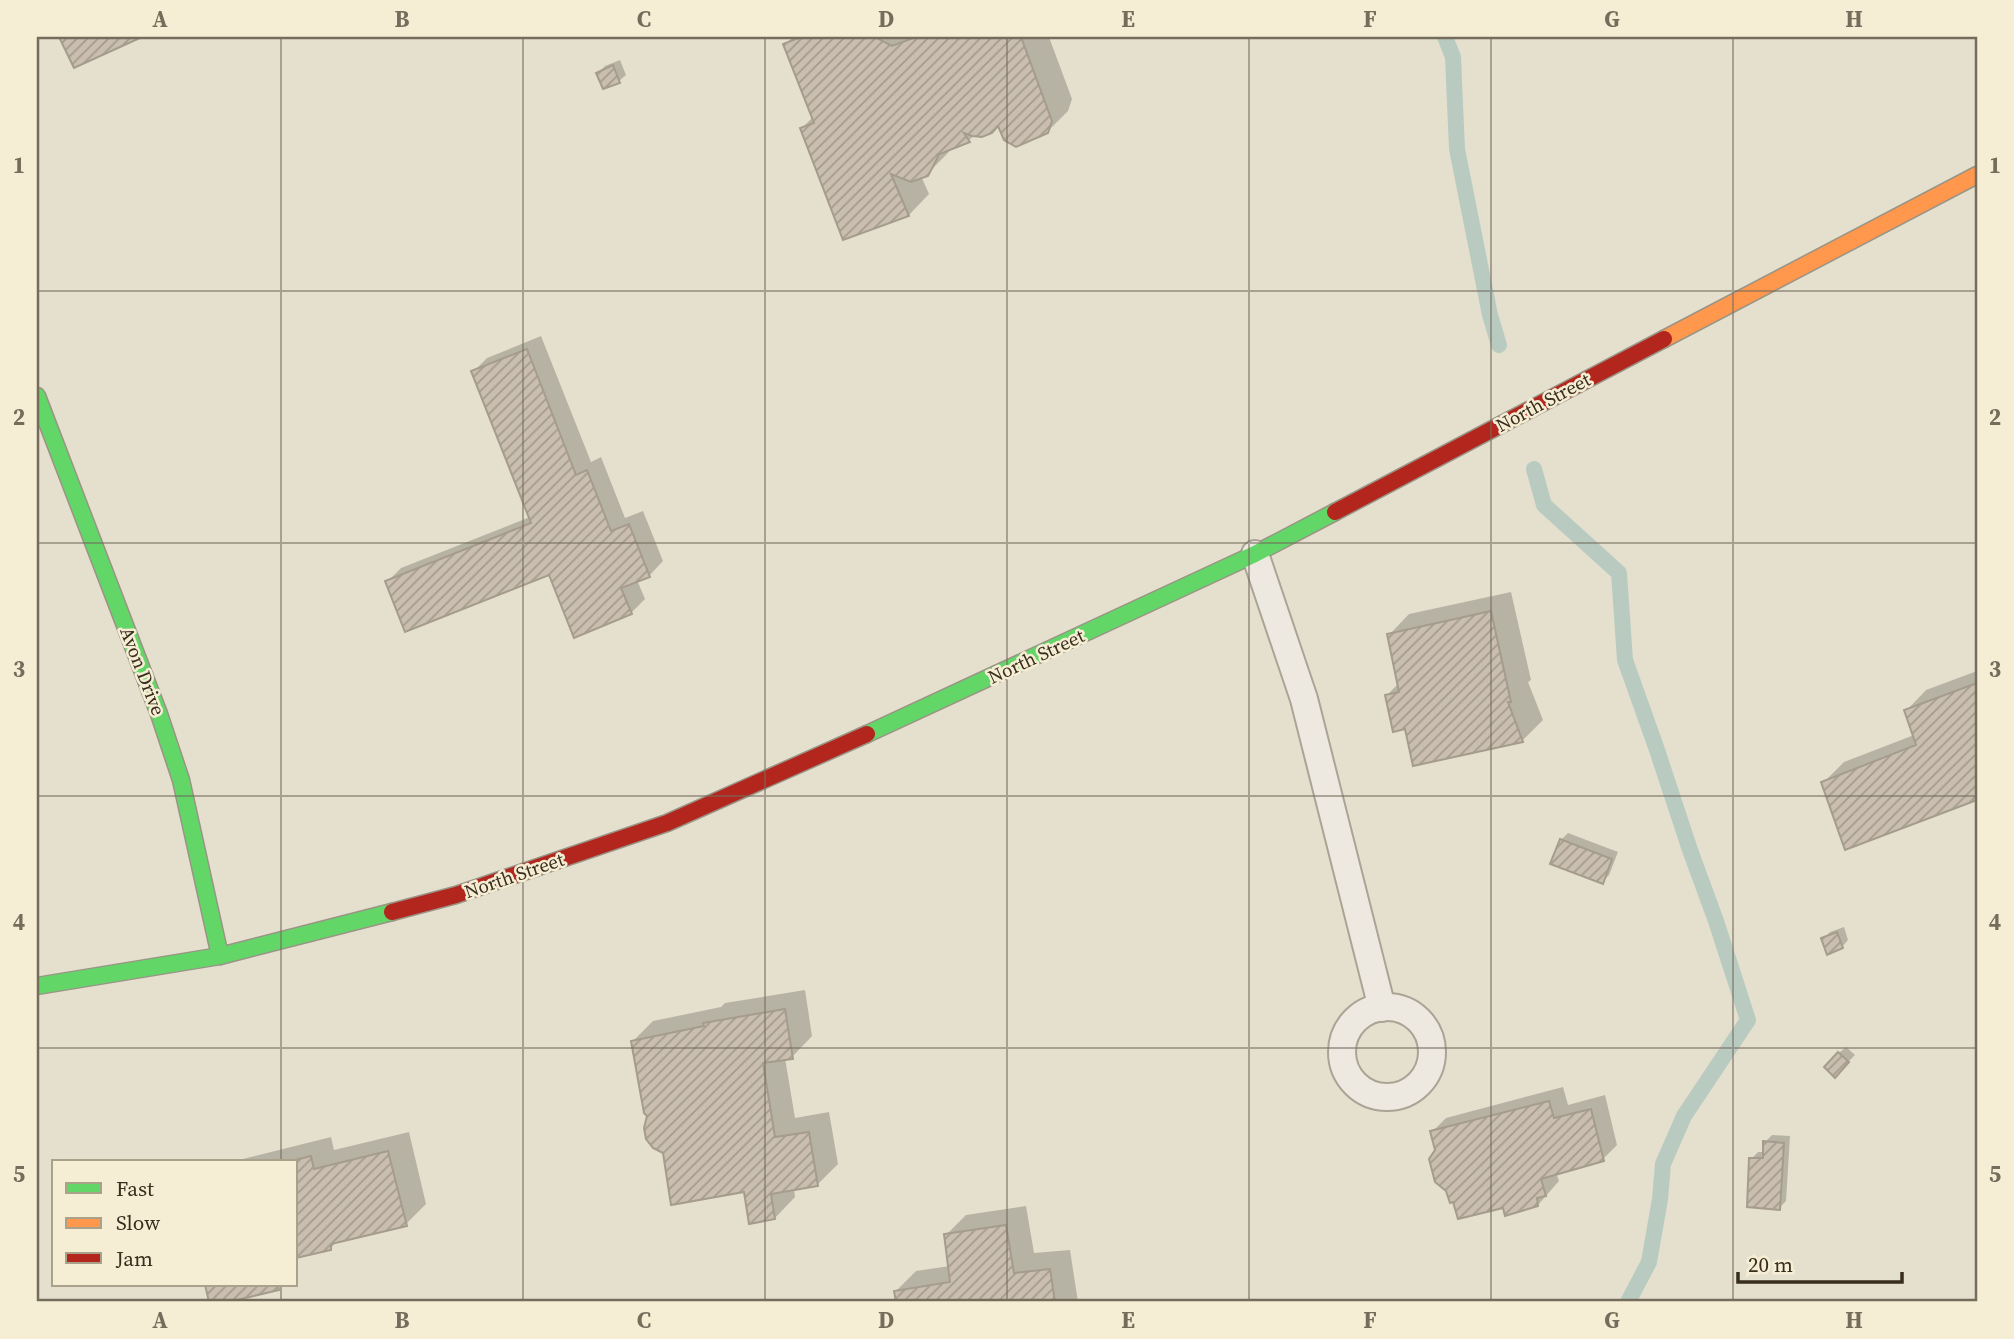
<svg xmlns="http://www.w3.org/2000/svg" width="2014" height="1339" font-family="'Source Serif 4',serif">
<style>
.shadow{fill:#0003}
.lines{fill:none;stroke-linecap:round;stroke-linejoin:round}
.stream{stroke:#b9cbc1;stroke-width:16}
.building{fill:url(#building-hatch);stroke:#a59c8d;stroke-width:2}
.lane-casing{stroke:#aaa496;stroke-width:30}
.fast-casing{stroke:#9a9486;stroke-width:19}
.slow-casing{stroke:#9a9486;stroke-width:19}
.jam-casing{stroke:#9a9486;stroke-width:19}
.lane{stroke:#ede9e0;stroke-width:26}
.fast{stroke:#63d668;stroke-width:16}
.slow{stroke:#ff974d;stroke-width:16}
.jam{stroke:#b3261e;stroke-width:16}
.grid{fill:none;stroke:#756c5c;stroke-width:2;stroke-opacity:0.55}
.labels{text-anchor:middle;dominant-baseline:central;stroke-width:5;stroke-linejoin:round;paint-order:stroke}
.street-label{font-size:19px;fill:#392d1e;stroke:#f6eed4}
.neatline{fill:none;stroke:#756c5c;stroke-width:2.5}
.grid-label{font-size:23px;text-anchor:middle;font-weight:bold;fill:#756c5c}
</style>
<defs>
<pattern id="building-hatch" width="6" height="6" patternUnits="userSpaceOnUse" patternTransform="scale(1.75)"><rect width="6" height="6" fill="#c9beaf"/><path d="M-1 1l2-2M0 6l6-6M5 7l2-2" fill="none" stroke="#a49b8e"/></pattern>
</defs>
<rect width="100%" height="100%" fill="#e5e0ce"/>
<!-- shadow -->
<g class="shadow">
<polygon points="793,37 1049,37 1072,99 1068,111 1047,132 999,123 975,135 969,140 951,147 948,153 927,174 921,176 929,194 909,215 844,238 802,128 813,117 785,44"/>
<polygon points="620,60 626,75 619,81 598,73 605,66"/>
<polygon points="541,336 591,462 601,457 625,518 643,511 663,561 649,576 637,580 645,599 631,613 550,573 387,582 401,568 530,517 473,372 487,358"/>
<polygon points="1511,592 1531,680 1528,682 1543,720 1522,741 1406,727 1387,695 1399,683 1389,635 1409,614"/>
<polygon points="1977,671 1977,798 1941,813 1823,783 1844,762 1914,735 1906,711 1926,690"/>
<polygon points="1568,833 1618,852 1609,875 1602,882 1561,840"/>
<polygon points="1844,927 1848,940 1842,947 1823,939 1830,932"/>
<polygon points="805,990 812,1036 792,1057 785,1058 795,1118 829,1112 838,1164 818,1184 794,1188 795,1197 775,1218 745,1190 664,1152 649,1116 633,1041 653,1021 721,1007 725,1003"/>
<polygon points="1846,1047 1855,1055 1835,1075 1839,1053"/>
<polygon points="1563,1087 1568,1105 1605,1095 1617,1145 1603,1159 1556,1173 1559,1181 1538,1205 1504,1205 1437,1150 1432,1132 1446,1118"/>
<polygon points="409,1132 426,1204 406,1224 338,1240 331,1248 296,1256 296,1162 231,1162 331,1137 334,1150"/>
<polygon points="1772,1135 1790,1136 1786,1201 1779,1208 1751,1159 1758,1152 1765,1152 1765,1142"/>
<polygon points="1026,1206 1034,1253 1070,1250 1078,1302 898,1302 896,1291 916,1271 950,1266 946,1235 966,1215"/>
<polygon points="207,1285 282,1285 278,1288 221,1302 211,1302"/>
</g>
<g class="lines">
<!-- stream -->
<g class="stream">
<polyline points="1445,37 1453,57 1457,149 1490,315 1499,345"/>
<polyline points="1534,469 1544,505 1619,573 1625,660 1656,747 1690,850 1716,921 1748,1020 1684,1116 1663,1164 1660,1199 1649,1262 1628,1302"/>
</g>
</g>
<!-- building -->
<g class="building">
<polygon points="59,37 142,37 74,68"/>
<polygon points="801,37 875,37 892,46 916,37 1021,37 1052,121 1048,133 1016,147 1004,140 998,126 992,133 982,137 972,136 964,133 970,142 937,155 938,157 928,176 911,182 891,174 909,216 843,240 800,128 814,123 783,44"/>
<polygon points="613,65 620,83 603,89 596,73"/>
<polygon points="527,349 576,475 587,470 611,531 629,524 650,577 621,588 632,614 574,638 549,575 405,632 385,581 531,523 471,371"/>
<polygon points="1491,611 1511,702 1508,702 1523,742 1413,766 1405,729 1393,732 1385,695 1399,692 1387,634"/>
<polygon points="1977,683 1977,800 1845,850 1821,782 1916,745 1904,710"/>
<polygon points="1560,839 1612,859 1603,884 1550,864"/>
<polygon points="1837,932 1843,948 1827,955 1821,938"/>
<polygon points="785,1009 793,1059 763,1063 775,1137 809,1132 818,1186 771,1194 775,1219 749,1224 744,1192 671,1205 663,1153 653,1148 646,1139 644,1128 647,1116 644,1113 631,1041 704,1026 703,1023"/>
<polygon points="1838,1052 1849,1062 1835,1078 1824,1067"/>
<polygon points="1549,1101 1554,1118 1591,1109 1604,1161 1541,1179 1546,1196 1537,1198 1538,1206 1505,1216 1503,1208 1458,1219 1453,1202 1450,1203 1446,1191 1435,1182 1429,1159 1435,1150 1430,1131"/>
<polygon points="1763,1141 1784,1143 1780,1210 1747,1207 1749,1158 1763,1158"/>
<polygon points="388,1151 407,1226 331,1244 331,1250 296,1258 296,1162 287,1162 311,1156 314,1169"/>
<polygon points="1006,1225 1014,1273 1050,1269 1055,1302 896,1302 894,1291 950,1282 944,1234"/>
<polygon points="205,1285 278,1285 279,1290 228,1302 209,1302"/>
</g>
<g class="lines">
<defs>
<g id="lane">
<polyline points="1255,554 1304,699 1382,1008"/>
<circle cx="1387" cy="1052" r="45"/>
</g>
<g id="fast">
<polyline points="37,396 159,714 181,780 220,956"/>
<polyline points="867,734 1255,554 1335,512"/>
<polyline points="37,986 220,956 392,912"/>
</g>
<polyline id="slow" points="1664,339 1977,175"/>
<g id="jam">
<polyline points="1335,512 1664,339"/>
<polyline points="392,912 456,895 667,823 867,734"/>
</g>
</defs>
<!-- lane casing -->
<use href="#lane" class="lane-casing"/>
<!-- fast casing -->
<use href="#fast" class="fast-casing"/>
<!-- slow casing -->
<use href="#slow" class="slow-casing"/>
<!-- jam casing -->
<use href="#jam" class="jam-casing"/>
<!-- lane -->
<use href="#lane" class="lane"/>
<!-- fast -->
<use href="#fast" class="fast"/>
<!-- slow -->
<use href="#slow" class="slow"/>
<!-- jam -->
<use href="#jam" class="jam"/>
</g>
<!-- grid -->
<path class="grid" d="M281,37V1162M523,37V1302M765,37V1302M1007,37V1302M1249,37V1302M1491,37V1302M1733,37V1302M37,291H1977M37,543H1977M37,796H1977M37,1048H1977M281,1285V1302"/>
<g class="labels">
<!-- street labels -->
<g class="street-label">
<text transform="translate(1543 402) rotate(-28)">North Street</text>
<text transform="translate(1036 656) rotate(-25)">North Street</text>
<text transform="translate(143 671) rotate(69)">Avon Drive</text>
<text transform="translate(514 875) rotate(-19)">North Street</text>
</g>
</g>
<!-- border -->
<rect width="2014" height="1339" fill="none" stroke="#f6eed4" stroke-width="77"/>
<!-- legend -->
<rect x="52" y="1160" width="245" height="126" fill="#f6eed4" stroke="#aaa18b" stroke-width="2"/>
<rect x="66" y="1183" width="35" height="10" fill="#63d668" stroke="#aaa18b" stroke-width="2"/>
<text x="116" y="1196" font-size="21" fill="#392d1e">Fast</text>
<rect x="66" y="1218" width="35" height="10" fill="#ff974d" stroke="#aaa18b" stroke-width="2"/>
<text x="116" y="1230" font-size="21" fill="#392d1e">Slow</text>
<rect x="66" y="1253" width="35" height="10" fill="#b3261e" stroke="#aaa18b" stroke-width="2"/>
<text x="116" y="1266" font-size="21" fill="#392d1e">Jam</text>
<!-- scale -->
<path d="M1738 1272v10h164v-10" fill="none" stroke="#392d1e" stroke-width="3.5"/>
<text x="1748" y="1272" font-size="21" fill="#392d1e" stroke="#f6eed4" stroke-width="5" paint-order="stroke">20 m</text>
<rect x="38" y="38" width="1938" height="1262" class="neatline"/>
<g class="grid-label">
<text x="160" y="27">A</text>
<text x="402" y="27">B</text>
<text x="644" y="27">C</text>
<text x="886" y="27">D</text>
<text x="1128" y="27">E</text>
<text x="1370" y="27">F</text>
<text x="1612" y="27">G</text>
<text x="1854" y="27">H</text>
<text x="19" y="173">1</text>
<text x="1995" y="173">1</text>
<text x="19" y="425">2</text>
<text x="1995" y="425">2</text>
<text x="19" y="677">3</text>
<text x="1995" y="677">3</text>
<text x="19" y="930">4</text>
<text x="1995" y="930">4</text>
<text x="19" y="1182">5</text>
<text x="1995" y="1182">5</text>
<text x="160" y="1328">A</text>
<text x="402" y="1328">B</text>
<text x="644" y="1328">C</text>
<text x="886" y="1328">D</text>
<text x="1128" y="1328">E</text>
<text x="1370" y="1328">F</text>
<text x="1612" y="1328">G</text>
<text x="1854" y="1328">H</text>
</g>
</svg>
